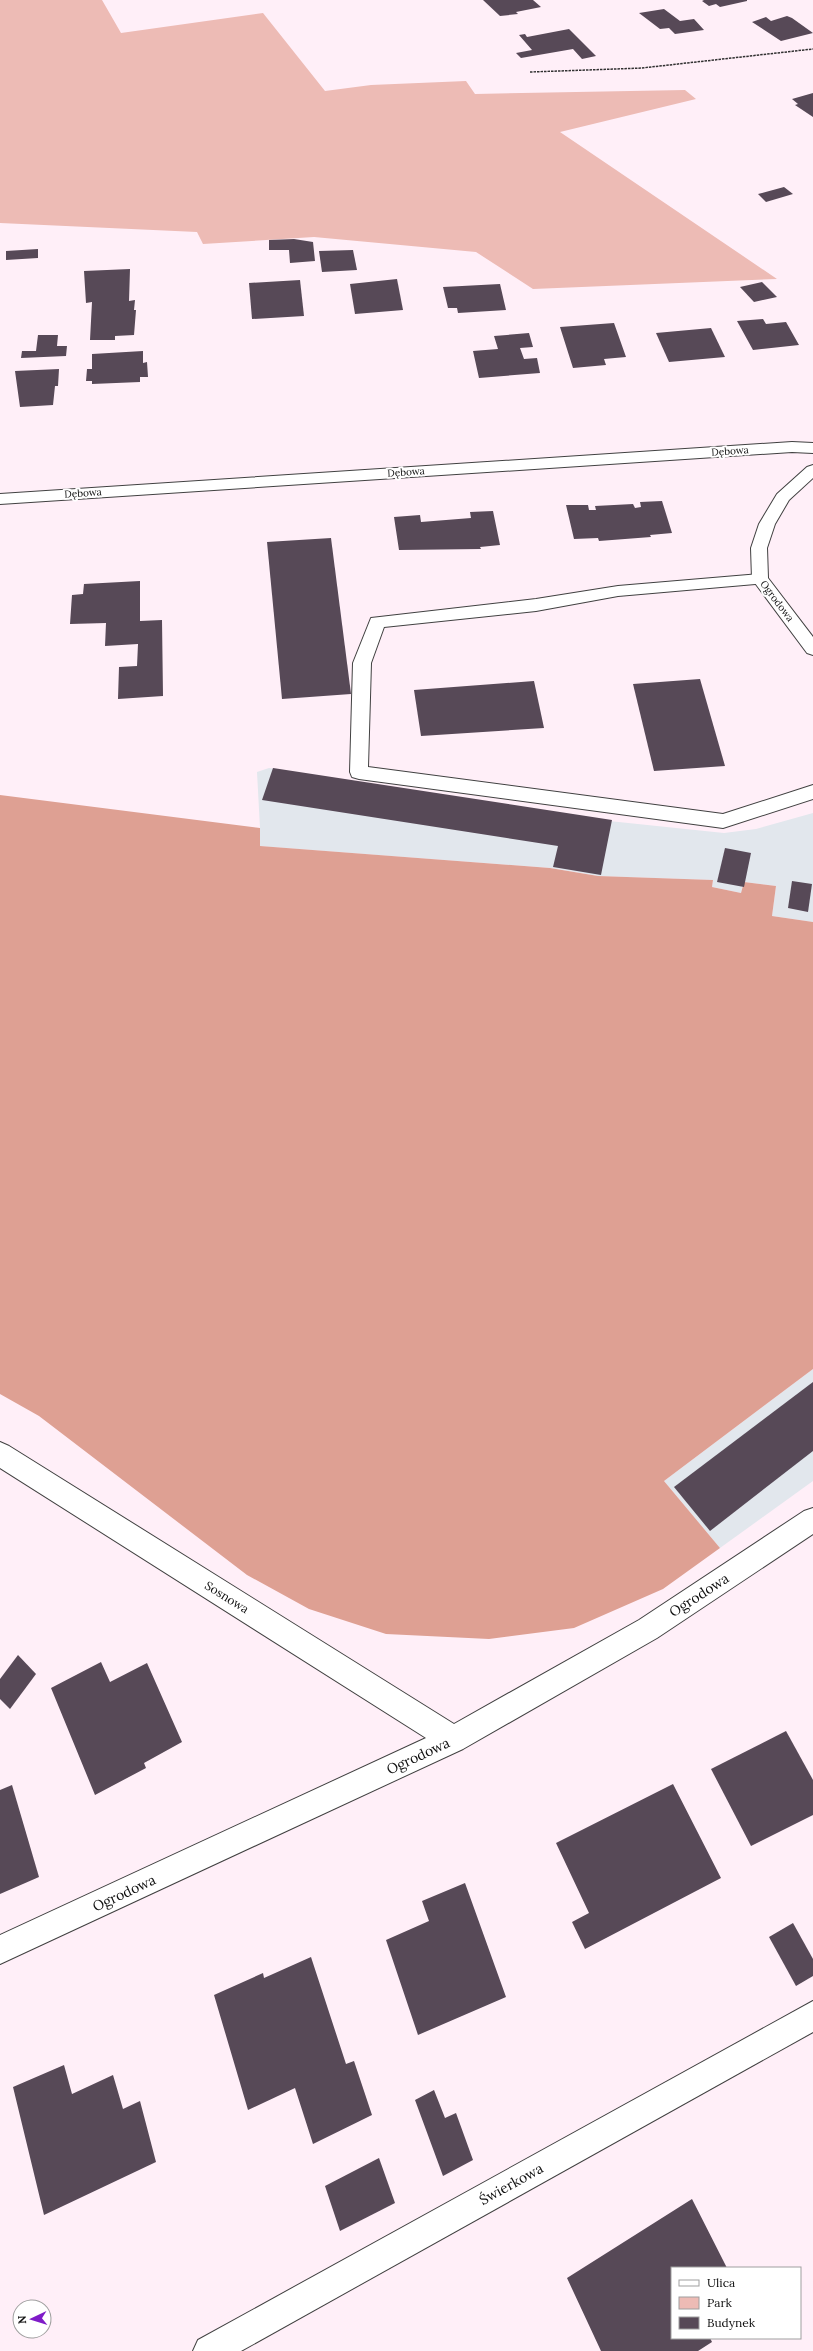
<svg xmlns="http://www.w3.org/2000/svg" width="813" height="2351" font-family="Lora,serif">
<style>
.industrial{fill:#e2e7ed}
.green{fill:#edbbb5}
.forest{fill:#dea093}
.building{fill:#574957}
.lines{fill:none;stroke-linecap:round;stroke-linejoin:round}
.lane-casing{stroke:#414141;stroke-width:2}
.street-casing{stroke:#414141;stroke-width:2}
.path{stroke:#303030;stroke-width:1.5;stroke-dasharray:2.5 1;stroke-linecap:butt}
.lane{fill:#fff;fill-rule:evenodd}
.street{fill:#fff;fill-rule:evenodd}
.labels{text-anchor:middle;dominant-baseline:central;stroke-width:4;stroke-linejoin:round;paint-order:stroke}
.far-street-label{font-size:10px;fill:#0e0e0e;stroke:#fff}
.street-label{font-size:12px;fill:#0e0e0e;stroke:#fff}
.near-street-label{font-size:14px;fill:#0e0e0e;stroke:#fff}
</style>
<rect width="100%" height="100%" fill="#ffeff8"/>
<!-- industrial -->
<g class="industrial">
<polygon points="269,768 609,821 724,833 756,829 813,813 813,922 772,916 776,886 744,882 741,893 712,887 713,880 598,876 550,868 259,846 260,828 257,772"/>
<polygon points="813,1369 813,1481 720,1548 664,1481"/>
</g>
<!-- green -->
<polygon class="green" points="0,0 102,0 121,33 263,13 325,91 371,85 466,81 475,94 685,90 696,99 560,132 777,279 533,289 476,252 314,237 203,244 197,232 0,223"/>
<!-- forest -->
<polygon class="forest" points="0,795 260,828 260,846 550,868 598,876 713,880 712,887 741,893 744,882 776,886 772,916 813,922 813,1369 664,1481 720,1548 663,1589 574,1628 489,1639 386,1634 309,1609 247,1575 39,1416 0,1394"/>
<!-- building -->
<g class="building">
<polygon points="483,0 533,0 541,7 516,12 518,14 500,16"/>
<polygon points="704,0 747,0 747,1 720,7 716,4 709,6 702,1"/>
<polygon points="664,9 680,21 694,19 704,30 675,34 669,28 660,29 639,13"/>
<polygon points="787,16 792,18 813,33 781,41 752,22 766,17 771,21"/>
<polygon points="569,29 596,56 582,59 573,49 521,58 516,53 532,50 519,35 525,34 527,37"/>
<polygon points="813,93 813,117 795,105 798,104 792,99"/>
<polygon points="784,187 793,194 766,202 758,194"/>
<polygon points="294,239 313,242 315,261 290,263 289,250 269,250 269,240"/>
<polygon points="38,249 38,258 6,260 6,251"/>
<polygon points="353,250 357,270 322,272 319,251"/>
<polygon points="130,269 129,301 135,300 134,310 136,310 134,335 115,336 115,340 90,340 92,302 86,303 84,271"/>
<polygon points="397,279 403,310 355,314 350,284"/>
<polygon points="300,280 304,316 252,319 249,283"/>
<polygon points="762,282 777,297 754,302 740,287"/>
<polygon points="500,284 506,310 458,313 457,308 448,308 443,287"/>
<polygon points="763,319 766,324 786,322 799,345 753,350 737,321"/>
<polygon points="614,323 626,357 604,359 606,365 573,368 560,327"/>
<polygon points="711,328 725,357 669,362 656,333"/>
<polygon points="529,333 533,347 520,348 524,359 537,358 540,373 479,378 473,351 498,349 494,336"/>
<polygon points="38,335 58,335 57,346 67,346 66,356 21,358 22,351 36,351"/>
<polygon points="143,351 143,363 147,362 148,377 140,377 140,382 92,384 92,381 86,381 87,369 92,369 92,354"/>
<polygon points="59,369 58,386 55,386 53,405 20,407 15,371"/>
<polygon points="662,501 672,533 650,535 651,537 599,541 598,538 574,539 566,505 588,505 589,510 596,510 595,506 633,504 635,508 641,507 640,502"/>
<polygon points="493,511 500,545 480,547 481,549 399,550 394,517 420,515 421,522 471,518 470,512"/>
<polygon points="331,538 351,694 282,699 267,542"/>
<polygon points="140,581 140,621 162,620 163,696 118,699 119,667 137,666 138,644 105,646 106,623 70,624 72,595 83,594 84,584"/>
<polygon points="700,679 725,766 654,771 633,684"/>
<polygon points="534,681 544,728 421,736 414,690"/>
<polygon points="273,768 612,820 601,875 553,867 558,846 262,800"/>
<polygon points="725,848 751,853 744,887 717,882"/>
<polygon points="792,881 812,884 808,912 788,908"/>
<polygon points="813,1382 813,1451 710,1531 674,1487"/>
<polygon points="18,1655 36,1674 10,1709 0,1699 0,1679"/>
<polygon points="101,1662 110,1682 147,1663 182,1742 144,1763 146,1768 95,1795 51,1688"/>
<polygon points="786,1731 813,1780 813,1815 751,1846 711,1769"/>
<polygon points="673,1784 721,1878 585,1949 572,1922 589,1913 556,1843"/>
<polygon points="12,1785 39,1877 0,1894 0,1790"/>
<polygon points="465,1883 506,1997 418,2035 386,1940 429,1921 422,1901"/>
<polygon points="793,1923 813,1959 813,1976 796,1986 769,1937"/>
<polygon points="311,1957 346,2064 354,2061 372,2115 313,2144 295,2088 248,2110 214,1995 263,1973 264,1978"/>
<polygon points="64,2065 72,2094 113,2075 123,2109 140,2101 156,2162 44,2215 13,2087"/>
<polygon points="434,2090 445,2118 456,2113 473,2160 443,2176 415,2100"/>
<polygon points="379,2158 395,2203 340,2231 325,2186"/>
<polygon points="692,2199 727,2268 672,2268 672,2338 710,2338 712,2342 698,2351 601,2351 567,2278"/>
</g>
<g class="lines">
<defs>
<polygon id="lane" points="760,574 766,575 768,579 766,583 618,596 536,611 384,627 371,663 368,767 723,814 813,785 813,799 723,828 359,779 352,777 350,772 353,663 371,618 536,599 618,586"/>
<g id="street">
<polygon points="792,442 813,443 813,453 792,452 0,504 0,494"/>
<polygon points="813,465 813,478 789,500 775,524 767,548 768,578 813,637 813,655 807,653 752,579 751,548 759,524 777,494 807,467"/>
<polygon points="0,1442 9,1446 454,1724 639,1620 804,1511 813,1508 813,1534 657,1638 463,1749 0,1964 0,1935 426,1738 0,1468"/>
<polygon points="813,2001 813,2032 241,2351 193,2351 198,2340"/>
</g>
</defs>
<!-- lane casing -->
<use href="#lane" class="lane-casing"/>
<!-- street casing -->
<use href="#street" class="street-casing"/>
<!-- path -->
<polyline class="path" points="530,72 642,68 813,49"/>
<!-- lane -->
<use href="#lane" class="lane"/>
<!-- street -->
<use href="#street" class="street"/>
</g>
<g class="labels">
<!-- far-street labels -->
<g class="far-street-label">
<text transform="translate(730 451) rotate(-4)">Dębowa</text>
<text transform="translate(406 472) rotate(-4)">Dębowa</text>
<text transform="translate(83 493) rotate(-4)">Dębowa</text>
<text transform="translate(777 601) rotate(53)">Ogrodowa</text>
</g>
<!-- street labels -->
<g class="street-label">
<text transform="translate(227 1597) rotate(32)">Sosnowa</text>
</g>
<!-- near-street labels -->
<g class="near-street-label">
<text transform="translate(699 1595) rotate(-33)">Ogrodowa</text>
<text transform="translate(418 1756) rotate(-25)">Ogrodowa</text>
<text transform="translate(124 1893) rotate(-25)">Ogrodowa</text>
<text transform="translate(511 2184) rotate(-29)">Świerkowa</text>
</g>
</g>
<!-- legend -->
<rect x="671" y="2267" width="130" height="72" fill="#ffffff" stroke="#9f9f9f"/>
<rect x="679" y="2280" width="20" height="6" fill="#ffffff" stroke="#9f9f9f"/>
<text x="707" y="2287" font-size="12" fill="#0e0e0e">Ulica</text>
<rect x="679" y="2297" width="20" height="12" fill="#edbbb5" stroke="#9f9f9f"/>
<text x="707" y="2307" font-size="12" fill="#0e0e0e">Park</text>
<rect x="679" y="2317" width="20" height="12" fill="#574957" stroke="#9f9f9f"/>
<text x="707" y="2327" font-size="12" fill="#0e0e0e">Budynek</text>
<!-- north arrow -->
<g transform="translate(32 2319) rotate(266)"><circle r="19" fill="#ffffff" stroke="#9f9f9f"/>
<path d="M0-3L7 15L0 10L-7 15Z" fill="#7f1cc8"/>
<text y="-6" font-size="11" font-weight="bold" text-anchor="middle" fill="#0e0e0e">N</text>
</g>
</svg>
